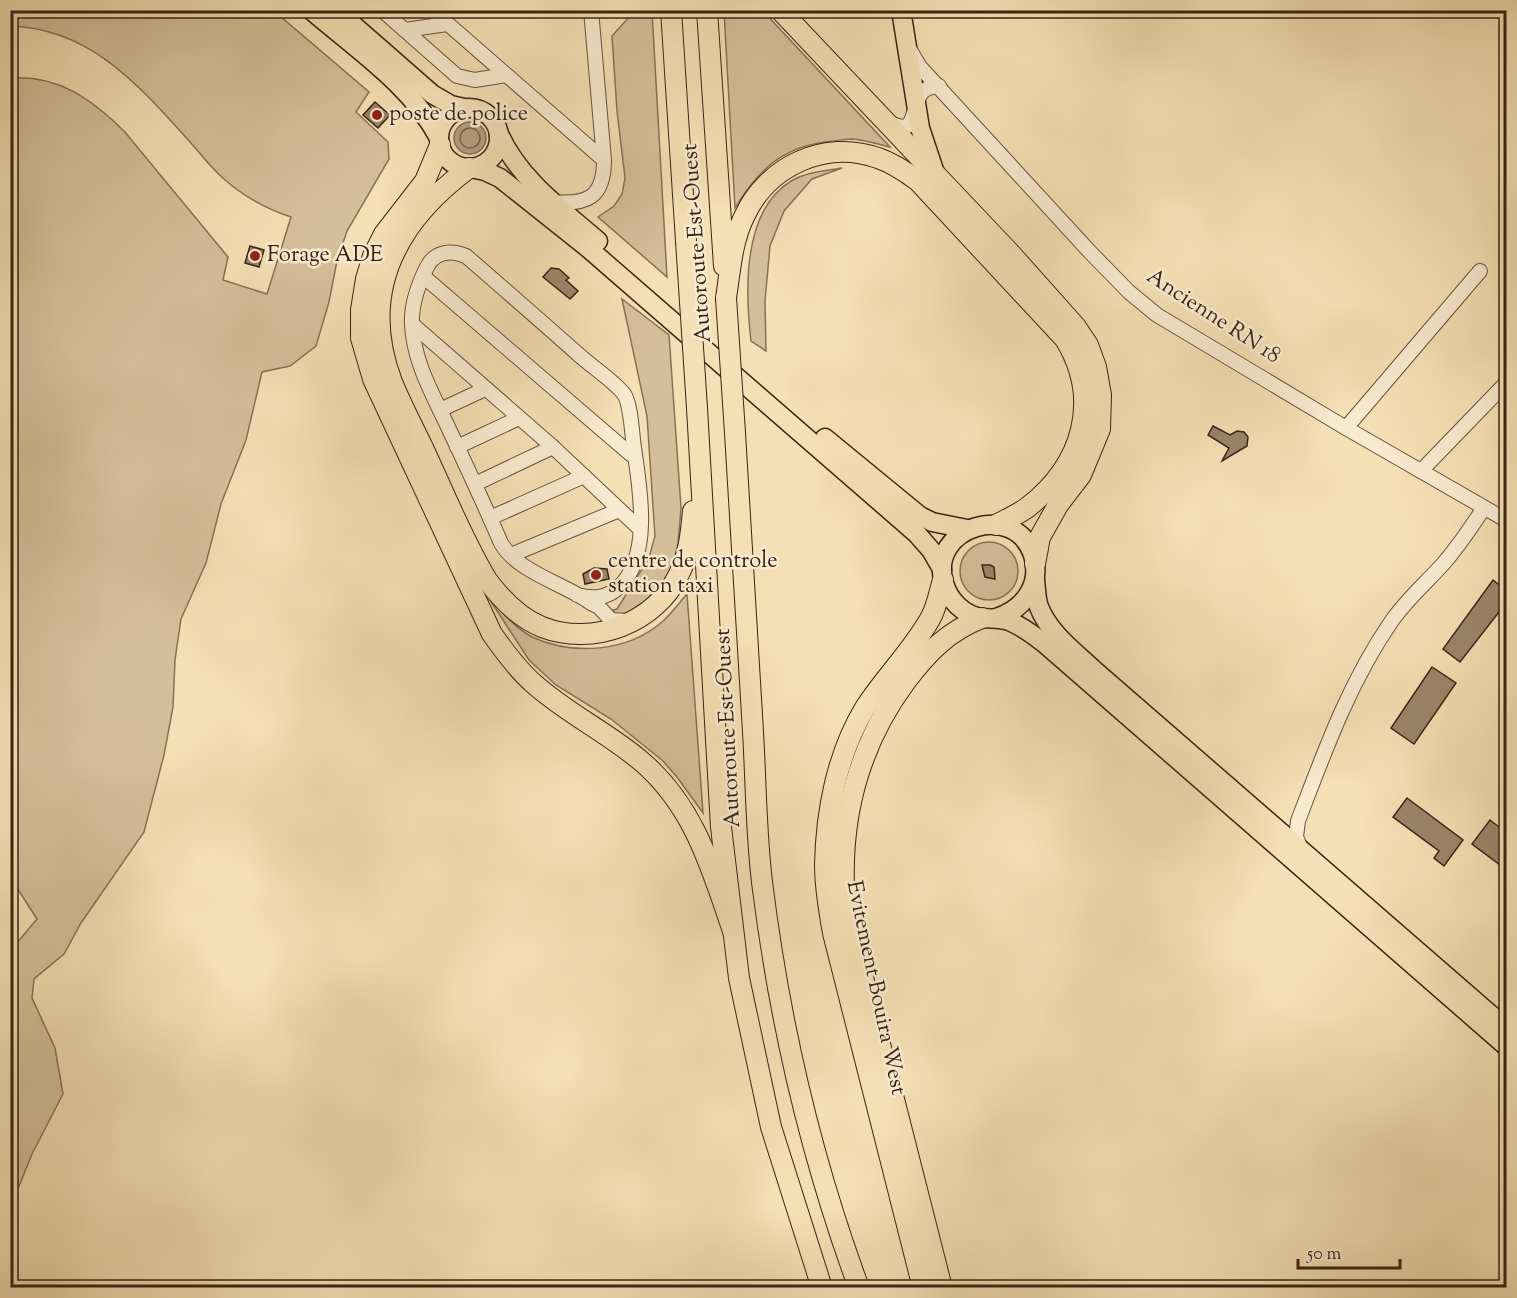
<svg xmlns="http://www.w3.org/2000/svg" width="1517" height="1298" font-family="'Sorts Mill Goudy',serif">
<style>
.green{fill:#d5bf99;stroke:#877158;stroke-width:1.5}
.water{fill:#b59f7f;stroke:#836d55;stroke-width:1.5}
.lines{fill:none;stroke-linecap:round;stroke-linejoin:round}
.shore{stroke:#77614b;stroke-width:1.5}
.building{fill:#9b8569;stroke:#392317;stroke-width:1.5}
.minor-casing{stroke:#68523e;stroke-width:16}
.major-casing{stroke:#392317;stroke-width:21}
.highway-casing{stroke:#392317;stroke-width:22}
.minor{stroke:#f8eace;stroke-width:14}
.major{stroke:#f5dfb4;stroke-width:18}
.highway{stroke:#f5dfb4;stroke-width:20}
.highway-bridge-casing{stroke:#392317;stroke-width:22;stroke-linecap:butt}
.highway-bridge{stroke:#f5dfb4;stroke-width:20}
.poi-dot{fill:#8f2418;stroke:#f8eace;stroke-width:2}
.labels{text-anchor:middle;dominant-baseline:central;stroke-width:5;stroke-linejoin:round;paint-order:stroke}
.poi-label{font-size:22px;fill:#392317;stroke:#f8eace;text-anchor:start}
.street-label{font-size:22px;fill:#392317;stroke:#f8eace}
</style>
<rect width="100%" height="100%" fill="#f5dfb4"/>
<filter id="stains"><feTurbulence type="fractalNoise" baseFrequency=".00333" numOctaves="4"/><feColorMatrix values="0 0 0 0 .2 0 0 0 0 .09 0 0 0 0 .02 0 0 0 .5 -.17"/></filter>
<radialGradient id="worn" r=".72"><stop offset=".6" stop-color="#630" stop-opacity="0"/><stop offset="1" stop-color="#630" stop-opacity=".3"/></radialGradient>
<!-- green -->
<g class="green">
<path d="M11,10L274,11L369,92L356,112L388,142L389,159L347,231L337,261L329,302L316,346L290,366L262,372L246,440L221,504L206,563L181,619L175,660L173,707L164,755L144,832L81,923L64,954L34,979L32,998L55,1048L63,1094L32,1154L11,1206V950L37,919L10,877L11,78C59,75 91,99 124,131L228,257L223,280L267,294L291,217C267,209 243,196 224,179C211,168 201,154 190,142C139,86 92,29 11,26Z"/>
<polygon points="631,11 652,11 667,277 598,217 614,206 622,194 625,178 617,111 612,36 631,15"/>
<path d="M724,11H763L890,147C878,144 865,140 853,139C847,139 840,140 834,141C785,145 760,167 735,208Z"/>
<path d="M842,168L812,179L784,211L770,246L765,301L766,351L751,341C745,290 742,209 793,180C807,172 825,171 842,168Z"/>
<polygon points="622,299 669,335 681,508 678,544 672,568 661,585 645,601 627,613 615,615 610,611 617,609 649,558 655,536 647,416"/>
<circle cx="989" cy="571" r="29"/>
<path d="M687,594L703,813L677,777L663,761L611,719L556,685L529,660L488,597C501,611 515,628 532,637C574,656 627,652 662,622C671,614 679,603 687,594Z"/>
</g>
<!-- water -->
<circle class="water" cx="470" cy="138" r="16"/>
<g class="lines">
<!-- shore -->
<circle class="shore" cx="470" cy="138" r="10"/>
</g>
<!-- building -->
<g class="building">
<polygon points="375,102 390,115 378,128 363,115"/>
<polygon points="250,246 264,250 259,267 245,263"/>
<polygon points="551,268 559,269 569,278 566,280 578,291 570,299 543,277"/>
<polygon points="1213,426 1230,435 1237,431 1244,432 1248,437 1247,446 1222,461 1229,448 1208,435"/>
<polygon points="982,565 990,565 994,567 995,579 985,577"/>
<polygon points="594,568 607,569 609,579 585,584 583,574"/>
<polygon points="1493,580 1506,590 1506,603 1460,662 1443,649"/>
<polygon points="1432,667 1456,683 1414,744 1391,728"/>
<polygon points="1407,798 1463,840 1444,866 1434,858 1439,851 1393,817"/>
<polygon points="1506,817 1506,857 1500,865 1472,844 1490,820 1499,827"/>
</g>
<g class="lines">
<defs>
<g id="minor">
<polyline points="382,10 457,76 475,80 506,75"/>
<polyline points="432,10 604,160"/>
<polyline points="405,30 447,24"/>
<polyline points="910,50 920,67 1089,251 1129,292 1157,315 1346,428 1506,520"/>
<path d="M887,122L901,127L908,126C920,109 912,87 939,86"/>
<path d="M552,202C587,205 604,198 604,160L591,10"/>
<polyline points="423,276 635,458"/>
<polyline points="412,324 553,447 640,529"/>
<polyline points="440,410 485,389"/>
<polyline points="1346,428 1480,271"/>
<polyline points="457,447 519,418"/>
<polyline points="1421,471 1506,383"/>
<polyline points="475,484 553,447"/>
<polyline points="490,518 584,476"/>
<polyline points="511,555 619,510"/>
<path d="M577,595C593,599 606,599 619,587C652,556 640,488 634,448C632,435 631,404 624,394C615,382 591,366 579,355C542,322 504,289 466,256C451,250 435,251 427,267C418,285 411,304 412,324C413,360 433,395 448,427C466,465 484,504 501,543C517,572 565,584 591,603L599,607L611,620L628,621"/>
<path d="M1301,849L1296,837L1298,821C1324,753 1349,683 1391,622C1406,600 1426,583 1443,564C1459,546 1471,527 1484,508"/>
</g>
<g id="major">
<path d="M311,10C356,49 411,85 439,138"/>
<polyline points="336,10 432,94 451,105 464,108"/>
<polyline points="901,10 920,128 935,173"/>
<circle cx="469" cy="138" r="30"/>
<path d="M499,134C520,180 561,209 598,241"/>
<polyline points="471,168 485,171 500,178 588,248 917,534 931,550 942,569"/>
<polyline points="825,438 920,516 932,522 967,529"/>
<path d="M1035,580C1036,588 1036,599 1039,607C1049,633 1075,652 1094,670L1506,1028"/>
<path d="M996,618C1024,609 1042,585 1033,555C1015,500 927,527 944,583C949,600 963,615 982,618C992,619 1000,618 1009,621C1022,626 1033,635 1044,643L1506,1046"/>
</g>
<g id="highway">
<polyline points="671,10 686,241"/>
<polyline points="707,10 724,266"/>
<polyline points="780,10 1011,254 1076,327 1088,345 1096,367 1101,395 1100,429 1081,475 1058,505 1040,537 1035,564"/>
<path d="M440,145L425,181L384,234L373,256L366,279L361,310V338L373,379L492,634C504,651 517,669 533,683C566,713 607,732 641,761C694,806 711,867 733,931"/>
<path d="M469,168C396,222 358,292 392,382C402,406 414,429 425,452C445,495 463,540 487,580C502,600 519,618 542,627C593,647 656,623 679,574C689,555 691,532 693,511"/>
<path d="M726,298C730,272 732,241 744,217C767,166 825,139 878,158C893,163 906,172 918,181L1065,339C1102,400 1083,464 1028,507C1019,514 1007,519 996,525"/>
<polyline points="697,408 721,827 739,978 771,1127 822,1288"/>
<path d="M735,433C741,533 747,632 753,732C756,782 756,833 762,882C779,1019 811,1158 859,1288"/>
<path d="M923,1288L833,933C829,911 825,888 825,865C826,812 837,754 865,708C885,677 912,651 930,619C937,607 939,593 943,580"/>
<path d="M942,1288L854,942C850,924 844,906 844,888C841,811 860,743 906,681C927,653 948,631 982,618"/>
</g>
</defs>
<!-- minor casing -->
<use href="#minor" class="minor-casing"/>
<!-- major casing -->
<use href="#major" class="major-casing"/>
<!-- highway casing -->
<use href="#highway" class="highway-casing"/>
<!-- minor -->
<use href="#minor" class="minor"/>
<!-- major -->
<use href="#major" class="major"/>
<!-- highway -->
<use href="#highway" class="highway"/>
<defs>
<g id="highway-bridge">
<polyline points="686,241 697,408"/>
<polyline points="726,298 735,433"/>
</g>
</defs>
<!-- highway-bridge casing -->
<use href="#highway-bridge" class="highway-bridge-casing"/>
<!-- highway-bridge -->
<use href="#highway-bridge" class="highway-bridge"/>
</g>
<!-- markers -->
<g class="poi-dot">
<circle cx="377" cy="115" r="6"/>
<circle cx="255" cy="256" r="6"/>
<circle cx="596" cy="575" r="6"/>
</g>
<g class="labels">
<!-- poi labels -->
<g class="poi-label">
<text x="389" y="115">poste de police</text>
<text x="267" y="256">Forage ADE</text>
<text x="608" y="562">centre de controle<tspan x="608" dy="25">station taxi</tspan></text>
</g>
<!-- street labels -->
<g class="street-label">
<text transform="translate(698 243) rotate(-94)">Autoroute Est-Ouest</text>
<text transform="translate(1213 317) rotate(33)">Ancienne RN 18</text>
<text transform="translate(729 728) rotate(-93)">Autoroute Est-Ouest</text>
<text transform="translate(875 988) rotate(78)">Evitement Bouira West</text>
</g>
</g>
<!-- margin -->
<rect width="1517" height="1298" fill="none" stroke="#f5dfb4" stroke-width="36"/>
<rect x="12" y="12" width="1493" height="1274" fill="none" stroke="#392317" stroke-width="3"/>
<rect x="18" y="18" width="1481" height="1262" fill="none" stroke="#392317" stroke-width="1.5"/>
<!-- scale -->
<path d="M1298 1259v9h102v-9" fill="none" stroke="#392317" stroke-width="3"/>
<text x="1307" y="1259" font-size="18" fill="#392317" stroke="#f8eace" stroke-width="4.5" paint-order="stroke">50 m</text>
<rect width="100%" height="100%" filter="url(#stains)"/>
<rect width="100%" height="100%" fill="url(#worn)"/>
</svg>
